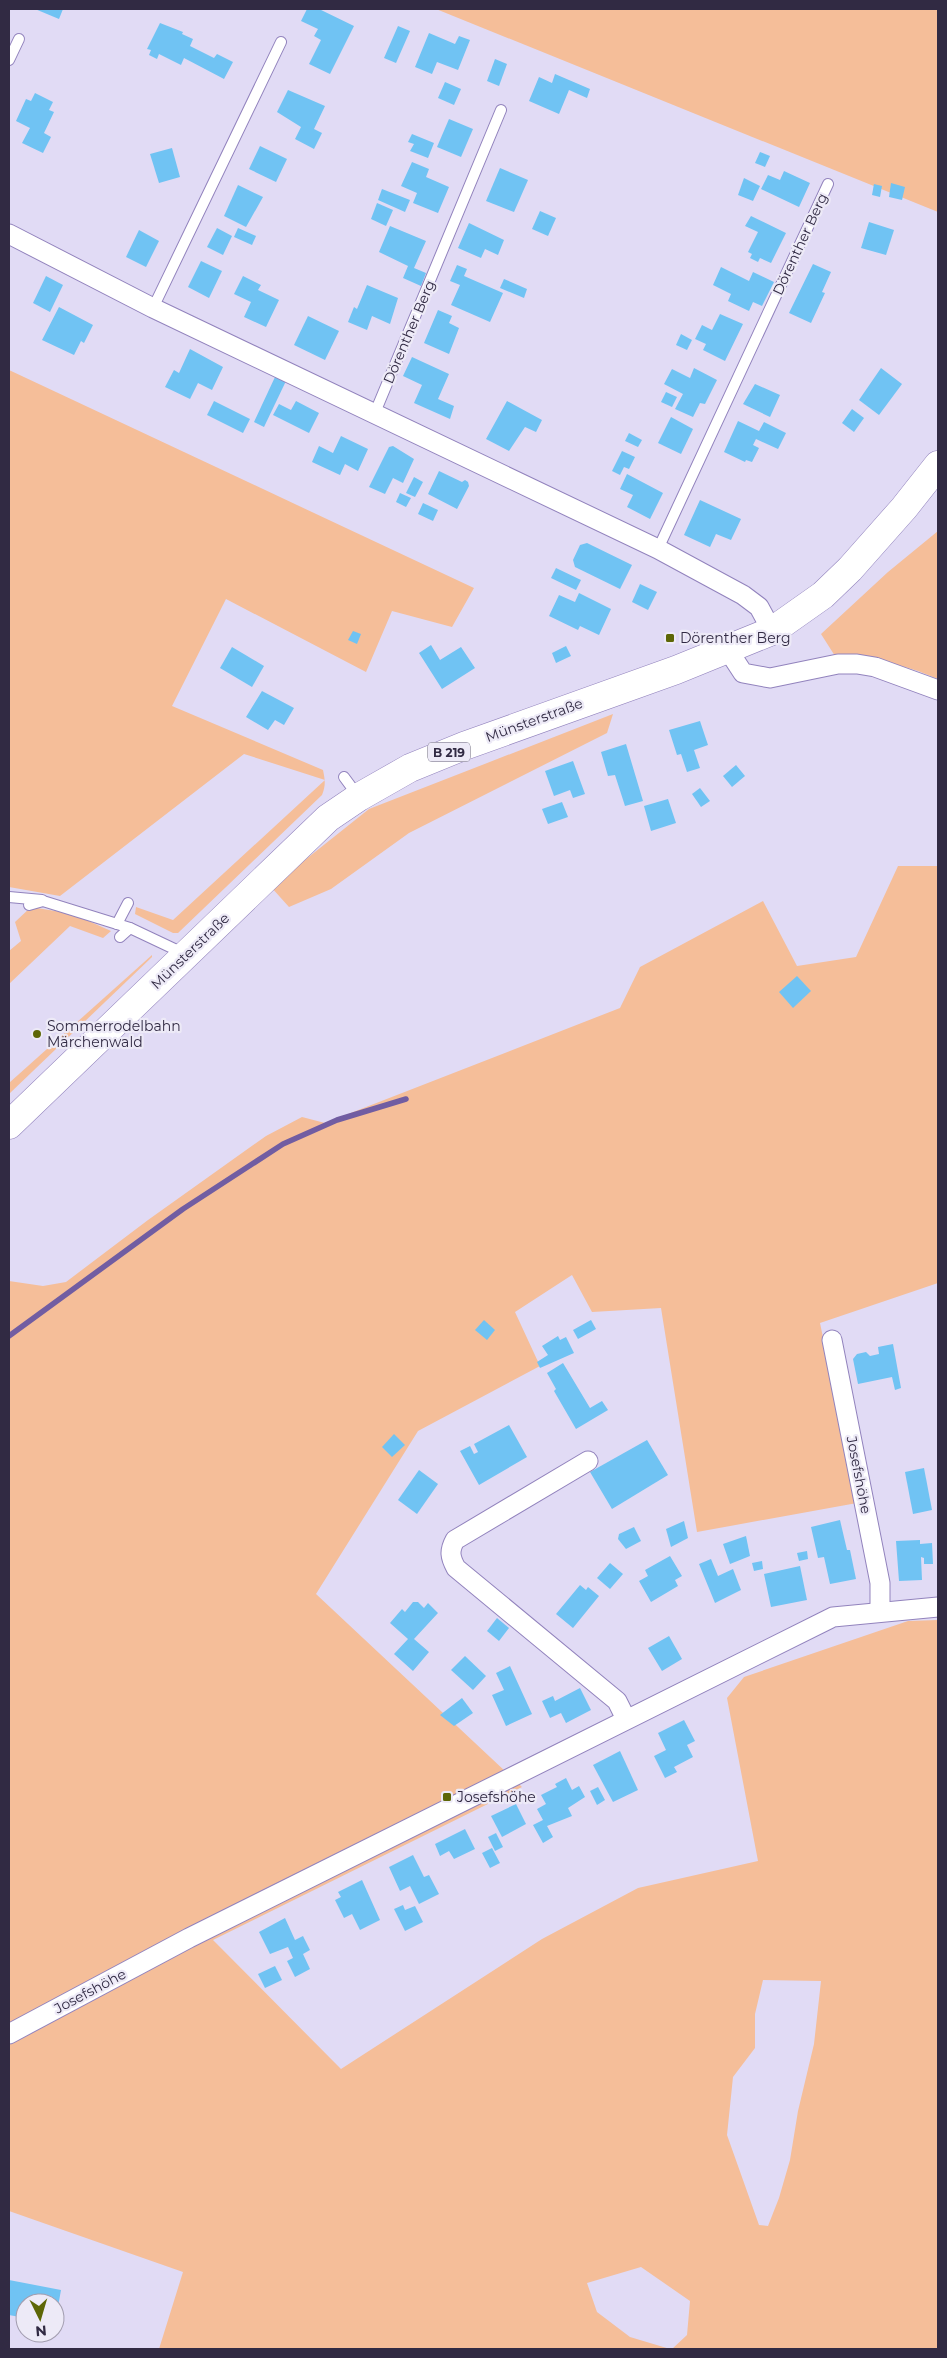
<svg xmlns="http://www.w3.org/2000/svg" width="947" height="2358" font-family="Montserrat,sans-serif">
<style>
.green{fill:#f5be99;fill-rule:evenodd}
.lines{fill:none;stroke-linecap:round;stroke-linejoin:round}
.stream{stroke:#715da2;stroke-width:5.5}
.building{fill:#70c3f3}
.service-casing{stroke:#9283bd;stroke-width:12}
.minor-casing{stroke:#9283bd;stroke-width:21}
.primary-casing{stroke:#9283bd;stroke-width:29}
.service{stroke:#fff;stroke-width:10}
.minor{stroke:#fff;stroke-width:19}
.primary{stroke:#fff;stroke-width:28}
.poi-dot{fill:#5d6606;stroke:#edeaf7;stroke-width:2}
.labels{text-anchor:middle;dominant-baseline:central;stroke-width:4.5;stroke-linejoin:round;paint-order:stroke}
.shield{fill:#edeaf7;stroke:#696479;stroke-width:1}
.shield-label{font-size:12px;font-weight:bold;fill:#312a43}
.street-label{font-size:14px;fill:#312a43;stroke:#edeaf7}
.poi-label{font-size:14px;fill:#312a43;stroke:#edeaf7;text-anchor:start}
</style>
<rect width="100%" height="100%" fill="#e1dbf5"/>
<!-- green -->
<g class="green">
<polygon points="436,9 938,9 938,212"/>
<path d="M9,370L474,588L452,627L392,611L366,672L226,599L172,706L323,770C325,780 326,785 322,795L178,933H173L135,914L136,907L173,920L325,780L244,754L60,896L9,887Z"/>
<polygon points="938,531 938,679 918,671 872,657 835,656 821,634 888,572"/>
<polygon points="613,714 607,733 409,833 331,889 289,907 271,887 369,809"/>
<path d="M898,866H938V1283L820,1323L857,1503L697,1532L661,1308L592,1312L572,1275L515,1312L540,1366L418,1431L316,1594L522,1787L213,1940L341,2069L542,1939L638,1888L758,1861L727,1698L744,1677L908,1621L938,1620V2349H672L687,2335L690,2301L641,2267L587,2283L597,2312L630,2337L670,2349H159L183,2272L9,2211V1281L43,1286L66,1282L148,1220L266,1136L302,1117L325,1123L620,1008L640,967L763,901L797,966L856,957ZM763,1980L821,1981L814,2044L798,2111L790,2160L779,2198L768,2226L759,2225L727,2135L733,2077L755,2048V2014Z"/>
<polygon points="31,907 73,914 111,931 103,938 70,926 9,984 9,951 21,941 15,922"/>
<polygon points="152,955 152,957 9,1094 9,1083"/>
</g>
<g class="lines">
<!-- stream -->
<polyline class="stream" points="9,1336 183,1209 283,1144 337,1120 406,1099"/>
</g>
<!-- building -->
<g class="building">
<polygon points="35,9 63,9 59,19"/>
<polygon points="307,9 319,9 354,26 330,74 309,64 321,40 314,36 318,29 301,21"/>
<polygon points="160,23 183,32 182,34 193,39 190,46 214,58 217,54 233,62 224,79 184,58 181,65 159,54 157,59 149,55 151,50 147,49"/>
<polygon points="398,26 410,31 396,63 384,58"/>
<polygon points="429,33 455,44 459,36 470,40 458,70 437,62 432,74 415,67"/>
<polygon points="495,59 507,64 499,86 487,81"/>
<polygon points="555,74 590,89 587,98 569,90 559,114 529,101 539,77 552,83"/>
<polygon points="445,82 461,89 454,105 438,98"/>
<polygon points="288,90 325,106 314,129 322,133 314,149 295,139 301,127 277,112"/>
<polygon points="35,93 53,102 49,110 54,112 44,133 51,137 43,153 22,143 30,128 16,121 26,99 31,101"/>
<polygon points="449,119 473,129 461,157 437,147"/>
<polygon points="412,134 434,143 428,158 410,151 414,144 408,142"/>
<polygon points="260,146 287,159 276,182 249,169"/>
<polygon points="172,148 180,177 159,183 150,154"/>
<polygon points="760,152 770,156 765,167 755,163"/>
<polygon points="412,162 429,169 426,177 449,187 438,213 413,203 417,193 401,186"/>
<polygon points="500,168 528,180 514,212 486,201"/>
<polygon points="784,171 810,183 799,207 761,189 768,175 780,180"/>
<polygon points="744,178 760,186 753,201 738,195"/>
<polygon points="891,183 905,187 902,200 889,197"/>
<polygon points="874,184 882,186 880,197 872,195"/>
<polygon points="238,185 263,197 246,227 224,216"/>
<polygon points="382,189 410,200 405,212 378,200"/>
<polygon points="377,203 393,210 386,226 371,219"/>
<polygon points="540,211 556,218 548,236 532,229"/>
<polygon points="751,216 786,233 771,263 760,258 758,262 750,258 752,254 748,252 758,232 745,226"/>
<polygon points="869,222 894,230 886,255 861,248"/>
<polygon points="469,223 504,240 498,255 485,249 481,258 458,248"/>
<polygon points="390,226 426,241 414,268 426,273 421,286 403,278 408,266 379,252"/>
<polygon points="217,228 232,236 223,255 207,247"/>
<polygon points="238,228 256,236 252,245 234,237"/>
<polygon points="139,230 159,241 146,267 126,257"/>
<polygon points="201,261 222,271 209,298 188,287"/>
<polygon points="813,264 831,272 822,292 825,293 811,323 789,313"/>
<polygon points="457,265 467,269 464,276 503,293 490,322 451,305 460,285 450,281"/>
<polygon points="721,267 749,281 753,272 774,282 762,306 753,302 749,311 728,301 731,294 713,285"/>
<polygon points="46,276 63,285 50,312 33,303"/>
<polygon points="243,276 261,285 258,290 279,300 266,327 244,317 251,302 234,294"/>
<polygon points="504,279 527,289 524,298 500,288"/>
<polygon points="367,285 398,298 390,324 372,316 367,330 348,322 354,307 357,309"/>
<polygon points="59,307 93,325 84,343 81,341 74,355 42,340"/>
<polygon points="438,310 452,316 449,323 459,328 449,354 424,343"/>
<polygon points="720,314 743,324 725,361 703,350 706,344 695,339 702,325 712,330"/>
<polygon points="308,316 339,331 325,360 294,345"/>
<polygon points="681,334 692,340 687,350 676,345"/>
<polygon points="190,349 223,367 212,390 198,383 190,399 165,387 174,370 179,373"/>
<polygon points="412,357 449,374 438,399 454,406 450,419 414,403 422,385 403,376"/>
<polygon points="694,368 717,380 705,404 700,403 693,417 675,409 683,394 664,384 672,369 690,378"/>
<polygon points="881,368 902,384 879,415 859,400"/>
<polygon points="275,377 286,381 264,427 254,422"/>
<polygon points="755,384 780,395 770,417 743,404"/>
<polygon points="666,392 677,397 672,407 661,402"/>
<polygon points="214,401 250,419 243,433 207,415"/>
<polygon points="296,401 319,413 309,433 273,415 279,404 291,410"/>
<polygon points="507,401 542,420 536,432 525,427 509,451 486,439"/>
<polygon points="852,409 864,418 854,432 842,423"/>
<polygon points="671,417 693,429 681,454 658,443"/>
<polygon points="738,421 759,431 764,422 786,433 778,449 756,439 753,445 759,448 752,462 746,460 745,462 724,452"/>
<polygon points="629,433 642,440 638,447 625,441"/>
<polygon points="341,436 368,449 358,471 345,464 340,475 312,462 319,446 333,453"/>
<polygon points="393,446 414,459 403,483 393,478 385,494 369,487 389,447"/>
<polygon points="622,451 635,457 629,469 624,467 620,475 612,471"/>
<polygon points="439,471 462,482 465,480 468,482 469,486 457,509 428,494"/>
<polygon points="627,474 663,493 650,519 627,507 633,495 620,489"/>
<polygon points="414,477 423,482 415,497 406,493"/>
<polygon points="400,493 411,498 406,507 396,502"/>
<polygon points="700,500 741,519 731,540 716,534 710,547 684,535"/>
<polygon points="423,503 438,510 433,521 418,514"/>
<polygon points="587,543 632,565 620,589 575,567 573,560 580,545"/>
<polygon points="556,568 581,580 576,590 551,578"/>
<polygon points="640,584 657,592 648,610 632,602"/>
<polygon points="579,593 611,609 599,635 580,626 578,630 549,616 559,595 575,602"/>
<polygon points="353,631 361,634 357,644 348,640"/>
<polygon points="431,645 440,660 461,647 475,668 442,689 419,653"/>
<polygon points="566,646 571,656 556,663 552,653"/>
<polygon points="232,647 264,666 252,687 220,668"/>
<polygon points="262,691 294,708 284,725 275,720 268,730 246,717"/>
<polygon points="700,721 708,745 694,750 700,768 687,772 681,754 677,755 669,730"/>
<polygon points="626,744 643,801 625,806 615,775 608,776 601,752"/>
<polygon points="573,761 585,794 573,798 570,790 554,796 545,771"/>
<polygon points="736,765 745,776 732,787 723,776"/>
<polygon points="700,788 710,801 701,807 692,794"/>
<polygon points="668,799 676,823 651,831 644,806"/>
<polygon points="562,802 568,817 548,824 542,809"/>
<polygon points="797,976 811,991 793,1008 779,992"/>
<polygon points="484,1320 495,1330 487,1340 475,1330"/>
<polygon points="591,1320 596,1329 578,1339 573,1330"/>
<polygon points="558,1336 560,1340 566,1337 574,1353 540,1368 537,1362 548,1355 542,1346"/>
<polygon points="893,1344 901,1388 895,1390 892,1377 858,1384 853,1359 857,1354 866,1352 870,1356 879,1354 878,1347"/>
<polygon points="563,1363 590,1408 602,1401 608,1410 576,1429 554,1391 556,1389 547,1373"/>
<polygon points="509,1425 527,1457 479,1485 460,1451 470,1446 474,1454 478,1452 474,1444"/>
<polygon points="394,1434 405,1445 392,1457 382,1447"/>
<polygon points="647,1440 668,1475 612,1509 590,1472"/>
<polygon points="924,1468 932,1510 913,1514 905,1472"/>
<polygon points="419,1470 438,1484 417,1514 398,1500"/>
<polygon points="840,1520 847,1550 850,1550 856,1579 830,1584 824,1557 818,1558 811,1527"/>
<polygon points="684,1521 688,1538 671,1547 666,1529"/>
<polygon points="634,1527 641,1541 626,1549 618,1539 619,1534"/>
<polygon points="746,1536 750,1556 730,1564 723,1544"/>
<polygon points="920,1540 920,1544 932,1543 933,1564 924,1564 924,1558 921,1557 922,1580 899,1581 896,1541"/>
<polygon points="807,1551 808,1559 799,1561 797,1553"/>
<polygon points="670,1556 682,1576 675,1580 678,1586 651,1602 639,1581 648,1576 645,1570"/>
<polygon points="711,1559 718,1576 733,1569 741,1590 715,1603 699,1564"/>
<polygon points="762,1561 763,1569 754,1571 752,1563"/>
<polygon points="610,1563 623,1574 610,1589 597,1578"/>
<polygon points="800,1566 807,1600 771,1607 764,1574"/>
<polygon points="580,1585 586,1590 588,1587 599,1596 573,1628 556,1614"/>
<polygon points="413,1602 418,1602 424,1608 428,1603 438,1613 414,1639 429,1652 413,1671 394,1654 408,1639 390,1623 402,1609 405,1612"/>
<polygon points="497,1618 509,1628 499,1641 487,1631"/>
<polygon points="669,1636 682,1659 662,1671 648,1648"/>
<polygon points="465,1656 486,1676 473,1690 451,1670"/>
<polygon points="510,1666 532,1714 506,1726 492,1695 504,1690 496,1673"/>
<polygon points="580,1688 591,1710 566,1723 561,1713 550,1718 542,1701 553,1696 555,1701"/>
<polygon points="462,1698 473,1713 454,1726 440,1715"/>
<polygon points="684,1720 695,1741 687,1745 693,1757 674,1767 677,1772 665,1778 654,1756 666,1750 658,1733"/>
<polygon points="620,1751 638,1790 613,1802 593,1765"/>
<polygon points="566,1778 572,1790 579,1786 585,1797 568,1808 572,1816 547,1826 553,1837 543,1843 533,1825 543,1820 537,1809 546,1804 541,1795 557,1787 555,1784"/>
<polygon points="598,1787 605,1800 597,1805 590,1791"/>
<polygon points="516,1804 526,1824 502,1837 491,1816"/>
<polygon points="465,1829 475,1849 454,1859 449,1851 440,1856 435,1844"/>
<polygon points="496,1833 503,1847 495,1851 488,1837"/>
<polygon points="492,1848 500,1863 490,1868 482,1853"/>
<polygon points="413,1855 424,1877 429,1875 439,1894 419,1904 410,1886 400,1891 389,1867"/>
<polygon points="362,1880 380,1920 360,1930 352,1914 344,1918 335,1900 341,1897 338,1892"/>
<polygon points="403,1905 405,1910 415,1906 423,1922 405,1931 394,1909"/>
<polygon points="285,1918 295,1940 303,1936 310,1950 303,1954 310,1969 295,1977 287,1961 293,1958 288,1947 270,1954 259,1932"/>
<polygon points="275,1966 282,1980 265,1988 258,1974"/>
<polygon points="9,2280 61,2290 56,2318 55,2303 25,2303 25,2318 9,2315"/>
</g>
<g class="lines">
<defs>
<g id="service">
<polyline points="9,60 19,39"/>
<polyline points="153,308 281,42"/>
<polyline points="374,415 501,110"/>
<polyline points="658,549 828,184"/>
<polyline points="344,777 358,796"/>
<polyline points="9,897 42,900"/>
<polyline points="29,905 43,901 130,928"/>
<polyline points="117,924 128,903"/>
<polyline points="120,937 130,928 185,954"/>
</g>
<g id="minor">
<polyline points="9,234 153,308 658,549 743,595 759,607 772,631"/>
<polyline points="728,650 743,673 770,678 838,664 857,664 875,667 938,690"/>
<polyline points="832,1340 880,1583 880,1611"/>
<path d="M588,1461L455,1540C449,1551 450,1557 456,1568L617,1701L626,1719"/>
<polyline points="9,2034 189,1938 833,1617 938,1607"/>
</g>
<polyline id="primary" points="9,1125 328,818 359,797 410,768 464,746 676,670 772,631 823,595 850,569 904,508 938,465"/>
</defs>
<!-- service casing -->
<use href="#service" class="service-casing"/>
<!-- minor casing -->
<use href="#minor" class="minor-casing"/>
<!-- primary casing -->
<use href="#primary" class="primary-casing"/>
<!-- service -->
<use href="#service" class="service"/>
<!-- minor -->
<use href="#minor" class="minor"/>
<!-- primary -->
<use href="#primary" class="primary"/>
</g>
<!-- markers -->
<g class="poi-dot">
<rect x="665" y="633" width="10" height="10" rx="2.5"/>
<circle cx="37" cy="1034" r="5"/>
<rect x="442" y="1792" width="10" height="10" rx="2.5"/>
</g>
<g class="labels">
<!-- shield labels -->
<rect class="shield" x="428" y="742.5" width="42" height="19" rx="4"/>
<g class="shield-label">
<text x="449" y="752">B 219</text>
</g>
<!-- street labels -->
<g class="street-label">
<text transform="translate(800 244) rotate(-65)">Dörenther Berg</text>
<text transform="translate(409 332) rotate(-67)">Dörenther Berg</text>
<text transform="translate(534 720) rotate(-20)">Münsterstraße</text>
<text transform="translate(190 951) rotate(-44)">Münsterstraße</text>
<text transform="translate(859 1475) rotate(79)">Josefshöhe</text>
<text transform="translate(90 1991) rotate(-28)">Josefshöhe</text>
</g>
<!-- poi labels -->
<g class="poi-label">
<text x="680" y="638">Dörenther Berg</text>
<text x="47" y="1026">Sommerrodelbahn<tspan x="47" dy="16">Märchenwald</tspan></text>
<text x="457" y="1797">Josefshöhe</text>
</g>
</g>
<!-- border -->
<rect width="947" height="2358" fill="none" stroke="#312a43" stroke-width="20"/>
<!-- north arrow -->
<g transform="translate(40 2318) rotate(175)"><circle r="24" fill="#edeaf7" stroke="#a29daf"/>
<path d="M0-4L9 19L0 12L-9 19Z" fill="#5d6606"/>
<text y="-8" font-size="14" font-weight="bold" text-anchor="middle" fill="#312a43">N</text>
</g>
</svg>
